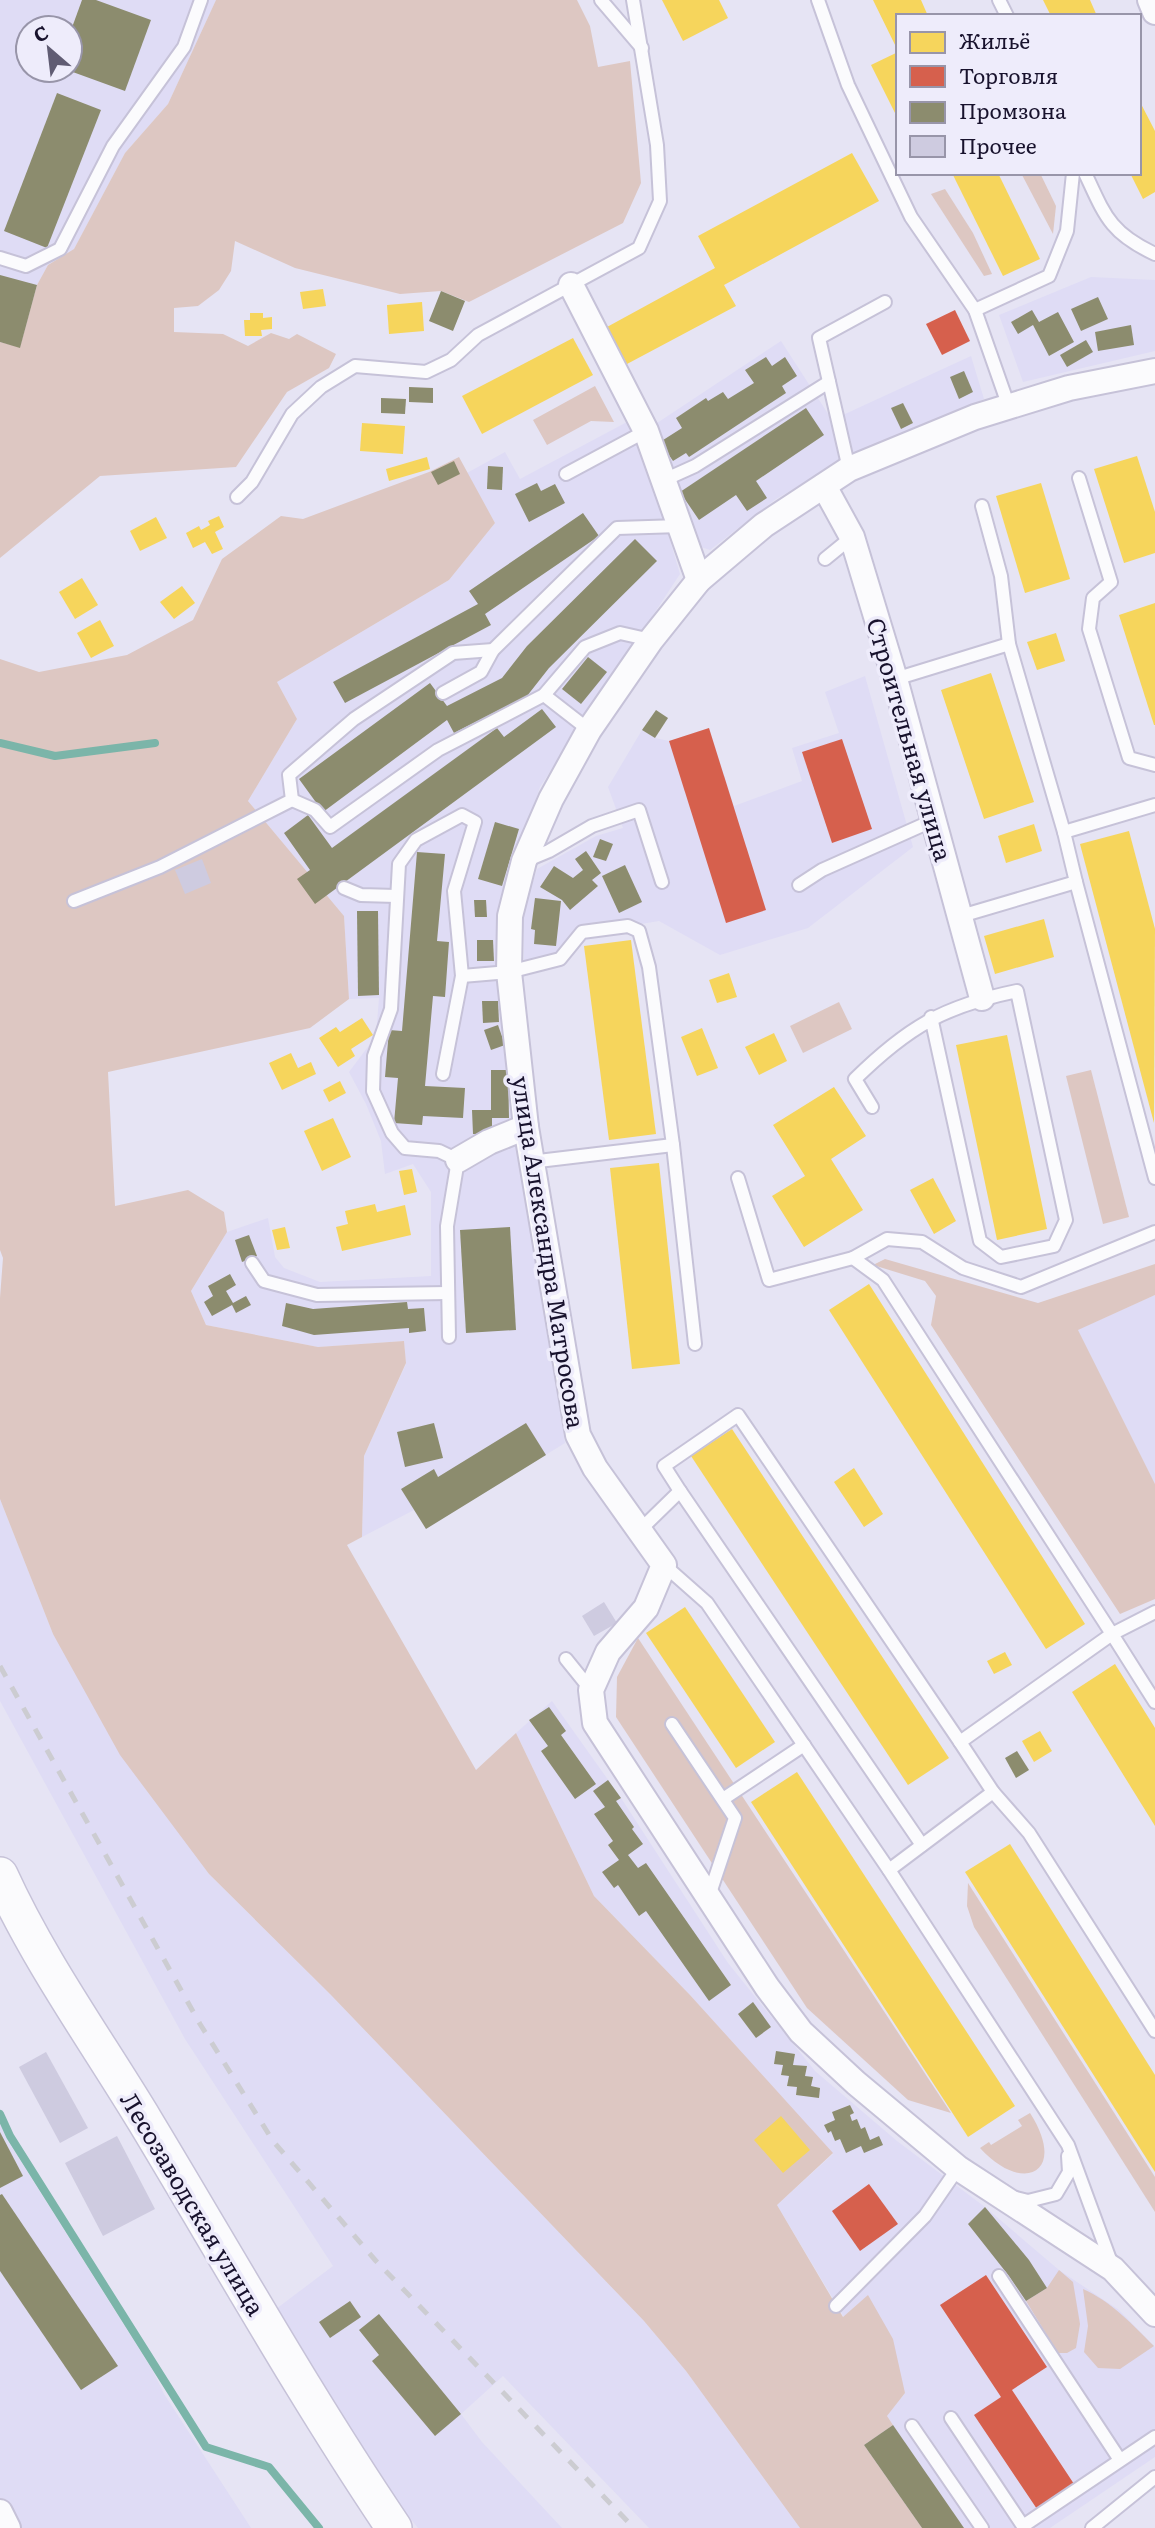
<svg xmlns="http://www.w3.org/2000/svg" width="1155" height="2528" font-family="Literata,serif">
<style>
.built{fill:#dfdcf5;fill-rule:evenodd}
.green{fill:#ddc7c2}
.homes{fill:#f6d55c}
.shops{fill:#d6604d}
.industry{fill:#8c8c6e}
.lines{fill:none;stroke-linecap:round;stroke-linejoin:round}
.stream{stroke:#7bb5a9;stroke-width:8}
.building{fill:#cecbe0}
.lane-casing{stroke:#c6c2d8;stroke-width:16}
.street-casing{stroke:#c6c2d8;stroke-width:28}
.secondary-casing{stroke:#c6c2d8;stroke-width:38}
.lane{stroke:#fbfbfd;stroke-width:12}
.street{stroke:#fbfbfd;stroke-width:24}
.secondary{stroke:#fbfbfd;stroke-width:35}
.rail{stroke:#ccccd1;stroke-width:5;stroke-dasharray:12 12;stroke-linecap:butt}
.labels{text-anchor:middle;dominant-baseline:central;stroke-width:7;stroke-linejoin:round;paint-order:stroke}
.street-label{font-size:24px;fill:#18122d;stroke:#eeecfb}
</style>
<rect width="100%" height="100%" fill="#e6e4f4"/>
<!-- built -->
<g class="built">
<path d="M0,0H216L168,104L125,153L74,249L48,265L37,285L20,348L0,342ZM28,28H70V70H28Z"/>
<polygon points="1091,277 1155,280 1155,351 1023,382 999,315"/>
<polygon points="781,341 832,420 971,356 984,399 850,457 776,499 710,550 695,545 676,494 672,466 651,427"/>
<polygon points="627,422 652,480 680,574 540,787 498,920 516,1123 565,1443 426,1529 414,1510 362,1537 364,1456 406,1364 404,1341 318,1347 206,1325 191,1291 227,1232 268,1218 275,1257 284,1268 320,1282 431,1276 431,1192 413,1164 385,1174 381,1141 366,1104 349,1072 376,1036 379,998 349,999 344,916 248,801 297,719 277,682 449,580 495,523 467,473 505,452 520,479"/>
<polygon points="865,676 913,847 808,928 720,955 659,921 581,934 564,956 524,962 523,913 537,869 596,836 623,828 608,787 642,730 655,738 669,741 709,728 734,806 802,781 792,748 839,733 825,692"/>
<polygon points="1155,1295 1155,1484 1077,1330"/>
<polygon points="0,1499 53,1634 209,1874 330,1994 644,2321 686,2371 800,2528 649,2528 503,2376 461,2414 482,2442 562,2528 418,2528 409,2517 374,2472 276,2309 333,2266 185,2039 0,1701"/>
<polygon points="552,1701 621,1798 728,1963 815,2071 897,2141 985,2207 1059,2270 1119,2310 1155,2347 1155,2457 1050,2528 922,2528 864,2445 893,2425 887,2416 905,2393 844,2317 777,2205 833,2154 690,1995 594,1896 516,1733"/>
<polygon points="0,2124 6,2138 153,2371 164,2394 251,2528 0,2528"/>
</g>
<!-- green -->
<g class="green">
<polygon points="216,0 577,0 590,26 598,67 630,61 641,183 623,223 469,302 441,291 400,294 295,268 235,241 231,271 219,290 198,306 174,308 174,332 223,334 248,346 271,333 289,339 297,334 336,354 329,368 287,392 236,467 100,476 0,558 0,342 20,347 37,285 48,265 74,249 125,153 168,104"/>
<polygon points="1021,173 1040,173 1056,206 1053,234"/>
<polygon points="945,189 973,233 992,274 984,276 931,194"/>
<polygon points="595,386 614,422 591,421 547,445 533,420"/>
<polygon points="459,457 495,523 449,580 277,682 297,719 248,801 344,916 349,999 310,1028 108,1072 115,1206 188,1190 224,1212 227,1232 191,1291 206,1325 318,1347 404,1341 406,1363 364,1456 362,1537 347,1545 476,1770 516,1733 594,1896 690,1995 833,2153 777,2205 843,2317 868,2295 893,2339 905,2393 887,2416 893,2425 864,2445 922,2528 800,2528 686,2371 644,2321 330,1994 209,1874 120,1755 53,1634 0,1499 0,1298 3,1258 0,1250 0,659 39,672 127,655 193,620 222,559 281,516 303,519 429,472"/>
<polygon points="839,1002 852,1029 803,1053 790,1026"/>
<polygon points="1091,1070 1129,1217 1103,1224 1066,1076"/>
<polygon points="885,1259 1038,1303 1155,1264 1155,1295 1078,1330 1155,1484 1155,1599 1120,1614 931,1325 936,1296 925,1281 873,1265"/>
<polygon points="638,1638 951,2113 908,2100 807,2008 616,1717 617,1677"/>
<polygon points="968,1883 1155,2177 1155,2212 974,1927 967,1906"/>
<path d="M1030,2113C1068,2172 1024,2196 980,2148L989,2142L991,2145L1022,2126L1018,2120Z"/>
<polygon points="1059,2270 1073,2282 1080,2324 1076,2348 1067,2353 1058,2353 1026,2301 1047,2288"/>
<path d="M1083,2289C1112,2302 1132,2324 1154,2346L1120,2369L1098,2368L1084,2352L1088,2326Z"/>
</g>
<!-- homes -->
<g class="homes">
<polygon points="662,0 719,0 728,18 683,41"/>
<polygon points="873,0 921,0 928,16 898,16 898,51"/>
<polygon points="1043,0 1090,0 1097,16 1051,16"/>
<polygon points="898,52 898,119 871,65"/>
<polygon points="1139,100 1155,131 1155,192 1143,199 1130,173 1139,173"/>
<polygon points="852,153 879,201 724,285 736,306 627,364 607,327 715,268 698,236"/>
<polygon points="952,173 998,173 1040,259 1003,276"/>
<polygon points="323,289 326,306 303,309 300,292"/>
<polygon points="422,302 424,331 389,334 387,305"/>
<polygon points="250,313 263,313 263,318 272,317 272,329 261,330 262,336 245,336 244,320 250,320"/>
<polygon points="573,338 593,375 482,434 462,396"/>
<polygon points="362,423 405,426 403,454 360,451"/>
<polygon points="1137,456 1155,512 1155,553 1124,563 1094,469"/>
<polygon points="427,457 430,469 389,481 386,469"/>
<polygon points="1041,483 1070,579 1025,593 996,496"/>
<polygon points="219,516 224,527 215,532 223,549 212,554 205,542 193,548 186,533 199,526 201,530 210,525 208,521"/>
<polygon points="156,517 167,538 140,551 130,531"/>
<polygon points="82,578 98,605 75,619 59,592"/>
<polygon points="182,586 195,603 174,619 160,602"/>
<polygon points="1155,603 1155,725 1154,725 1119,615"/>
<polygon points="100,620 114,646 91,658 77,633"/>
<polygon points="1056,633 1065,661 1037,670 1027,642"/>
<polygon points="991,673 1034,802 984,819 941,690"/>
<polygon points="1034,824 1042,851 1006,863 998,836"/>
<polygon points="1129,831 1155,929 1154,1123 1080,844"/>
<polygon points="1044,919 1054,957 995,974 984,936"/>
<polygon points="631,940 656,1134 609,1140 584,946"/>
<polygon points="729,973 737,997 717,1003 709,980"/>
<polygon points="362,1018 373,1035 351,1049 355,1056 338,1067 319,1038 336,1027 340,1032"/>
<polygon points="702,1028 718,1068 697,1076 681,1037"/>
<polygon points="774,1033 787,1061 759,1075 745,1047"/>
<polygon points="1007,1035 1047,1229 997,1240 956,1045"/>
<polygon points="291,1053 298,1068 311,1062 316,1074 282,1090 269,1063"/>
<polygon points="340,1081 346,1093 329,1102 323,1090"/>
<polygon points="834,1087 866,1136 831,1159 863,1210 804,1247 772,1196 805,1176 773,1125"/>
<polygon points="333,1118 351,1157 322,1171 304,1131"/>
<polygon points="659,1163 680,1364 632,1369 610,1168"/>
<polygon points="412,1169 417,1192 404,1195 399,1171"/>
<polygon points="933,1178 956,1221 934,1234 910,1190"/>
<polygon points="375,1204 377,1212 405,1205 411,1235 342,1251 336,1227 348,1224 345,1211"/>
<polygon points="285,1227 290,1248 277,1250 272,1230"/>
<polygon points="869,1284 1085,1624 1046,1649 829,1310"/>
<polygon points="732,1429 949,1758 908,1785 691,1456"/>
<polygon points="854,1468 883,1514 864,1527 834,1482"/>
<polygon points="685,1607 775,1742 736,1768 646,1633"/>
<polygon points="1005,1652 1012,1665 994,1674 987,1661"/>
<polygon points="1115,1664 1155,1728 1155,1826 1072,1692"/>
<polygon points="1040,1731 1052,1751 1034,1762 1022,1741"/>
<polygon points="797,1772 1015,2106 968,2137 751,1802"/>
<polygon points="1010,1844 1155,2075 1155,2172 965,1872"/>
<polygon points="781,2116 810,2150 783,2173 754,2140"/>
</g>
<!-- shops -->
<g class="shops">
<polygon points="955,310 970,341 942,355 926,324"/>
<polygon points="709,728 766,910 726,923 669,741"/>
<polygon points="842,739 872,829 832,843 802,752"/>
<polygon points="869,2184 898,2224 860,2251 832,2211"/>
<polygon points="986,2275 1047,2367 1012,2390 1074,2484 1037,2509 974,2415 1001,2397 940,2305"/>
</g>
<!-- industry -->
<g class="industry">
<polygon points="82,0 96,0 151,20 125,91 70,71 70,33"/>
<polygon points="57,93 101,110 47,248 4,231"/>
<polygon points="0,275 37,285 20,348 0,342"/>
<polygon points="441,291 465,301 453,331 429,321"/>
<polygon points="1098,297 1108,319 1081,331 1071,309"/>
<polygon points="1032,310 1039,322 1058,312 1074,342 1049,356 1033,325 1018,334 1011,322"/>
<polygon points="1131,325 1134,345 1098,351 1095,332"/>
<polygon points="1086,340 1093,352 1067,367 1060,355"/>
<polygon points="766,357 772,366 785,357 797,376 782,386 786,393 689,457 686,453 673,461 660,442 682,428 676,418 706,398 708,401 723,392 728,399 754,383 745,370"/>
<polygon points="964,371 973,392 959,399 950,377"/>
<polygon points="409,387 433,388 433,403 409,402"/>
<polygon points="381,398 406,399 405,414 381,413"/>
<polygon points="903,403 913,423 901,429 891,408"/>
<polygon points="806,408 824,435 756,481 767,498 747,511 736,495 699,520 680,492"/>
<polygon points="454,461 460,474 438,485 431,472"/>
<polygon points="488,466 503,467 502,490 487,489"/>
<polygon points="537,483 541,491 555,484 565,503 529,522 515,494"/>
<polygon points="583,513 599,536 485,614 491,625 345,703 333,682 478,604 469,591"/>
<polygon points="635,539 657,561 549,668 527,696 454,733 447,720 323,812 299,779 430,683 447,706 502,678 527,646"/>
<polygon points="588,657 607,672 581,704 562,689"/>
<polygon points="542,709 556,727 315,904 297,879 310,870 284,833 308,815 332,848 497,728 504,737"/>
<polygon points="656,710 668,718 655,738 642,730"/>
<polygon points="495,822 519,829 502,886 478,879"/>
<polygon points="600,839 613,844 606,861 593,857"/>
<polygon points="586,851 601,873 592,880 598,886 570,910 562,900 540,887 554,866 573,878 583,870 575,859"/>
<polygon points="417,852 445,854 437,941 449,942 445,997 433,996 425,1086 465,1088 463,1118 423,1116 422,1125 394,1123 398,1078 385,1077 389,1030 402,1031"/>
<polygon points="625,865 642,902 619,913 602,876"/>
<polygon points="535,898 561,901 556,946 534,944 535,930 531,929"/>
<polygon points="474,900 486,900 487,917 475,917"/>
<polygon points="357,911 378,911 379,995 358,996"/>
<polygon points="477,940 493,940 494,961 477,961"/>
<polygon points="482,1001 498,1001 499,1022 483,1023"/>
<polygon points="498,1025 505,1045 491,1050 484,1030"/>
<polygon points="491,1070 508,1070 509,1118 492,1118 492,1134 473,1134 472,1110 491,1110"/>
<polygon points="510,1227 516,1330 466,1333 460,1230"/>
<polygon points="249,1235 257,1256 242,1262 235,1240"/>
<polygon points="230,1274 236,1285 226,1291 233,1303 246,1296 251,1305 236,1313 232,1305 212,1316 204,1302 213,1296 208,1286"/>
<polygon points="407,1302 408,1309 424,1308 426,1331 409,1333 409,1328 314,1335 282,1326 286,1303 313,1309"/>
<polygon points="434,1423 443,1458 405,1467 397,1432"/>
<polygon points="526,1423 546,1455 426,1529 401,1489 434,1469 438,1477"/>
<polygon points="549,1707 566,1731 561,1735 596,1784 575,1799 541,1751 548,1746 529,1720"/>
<polygon points="1017,1751 1029,1770 1016,1778 1005,1758"/>
<polygon points="608,1780 621,1798 616,1801 634,1827 632,1829 643,1844 628,1855 638,1868 646,1863 731,1985 709,2001 646,1911 639,1916 618,1885 614,1888 602,1872 619,1860 608,1845 613,1841 594,1814 605,1807 593,1791"/>
<polygon points="753,2002 771,2027 756,2038 738,2014"/>
<polygon points="776,2051 795,2054 793,2065 807,2066 805,2076 813,2077 811,2086 820,2088 819,2098 796,2095 797,2087 787,2086 789,2076 781,2075 783,2065 774,2064"/>
<polygon points="850,2105 854,2113 850,2115 852,2121 857,2119 861,2129 865,2127 870,2140 879,2136 883,2145 864,2153 861,2146 846,2153 840,2139 835,2141 831,2131 828,2133 824,2125 835,2120 832,2112"/>
<polygon points="0,2132 23,2176 0,2188"/>
<polygon points="2,2194 118,2366 81,2390 0,2271 0,2195"/>
<polygon points="985,2207 1029,2260 1047,2288 1026,2301 1009,2276 968,2224"/>
<polygon points="350,2301 361,2317 330,2338 319,2322"/>
<polygon points="379,2314 461,2414 435,2436 372,2361 379,2355 359,2330"/>
<polygon points="893,2425 964,2528 922,2528 864,2445"/>
</g>
<g class="lines">
<!-- stream -->
<g class="stream">
<polyline points="0,743 55,756 155,743"/>
<polyline points="0,2114 10,2136 206,2447 269,2467 319,2528"/>
</g>
</g>
<!-- building -->
<g class="building">
<polygon points="202,859 211,883 185,894 175,870"/>
<polygon points="604,1602 617,1623 594,1636 582,1616"/>
<polygon points="46,2052 88,2128 60,2143 19,2067"/>
<polygon points="117,2136 155,2209 103,2236 65,2163"/>
</g>
<g class="lines">
<defs>
<g id="lane">
<polyline points="601,0 642,48"/>
<polyline points="818,0 848,85 911,217 975,310 1009,407"/>
<polyline points="999,0 1007,16"/>
<path d="M1085,173C1105,216 1110,233 1155,254"/>
<polyline points="0,258 26,266 60,249 113,146 184,47 201,0"/>
<polyline points="975,310 1049,276 1067,231 1073,173"/>
<polyline points="849,469 819,338 885,302"/>
<polyline points="566,474 646,431"/>
<polyline points="1079,478 1111,582 1093,598 1089,629 1129,758 1155,765"/>
<polyline points="664,480 695,466 829,382"/>
<polyline points="237,497 252,482 292,414 321,387 355,366 426,372 451,360 478,335 639,248 660,201 657,145 633,0"/>
<polyline points="982,506 1001,576 1009,644"/>
<polyline points="825,559 852,537"/>
<polyline points="895,679 1009,644 1064,832"/>
<polyline points="443,693 481,672 493,650 617,528 680,526"/>
<polyline points="544,695 589,730"/>
<polyline points="292,800 315,810 330,827 438,750 544,695 585,647 620,633 651,640"/>
<polyline points="525,861 549,851 592,826 639,810 662,882"/>
<polyline points="1076,882 1155,1178"/>
<polyline points="799,885 822,870 934,820"/>
<polyline points="344,888 361,895 396,896"/>
<polyline points="74,901 160,867 292,800 289,775 354,719 453,653 493,650"/>
<polyline points="961,916 1076,882 1064,832 1155,805"/>
<polyline points="462,976 509,972 560,959 582,932 628,926 639,931 649,967 673,1145 530,1162"/>
<polyline points="443,1074 462,976 454,891 475,822 462,815 416,840 399,864 391,1009 374,1056 373,1091 392,1133 405,1148 439,1151 458,1160 447,1226 449,1337"/>
<path d="M872,1107L855,1079C908,1027 944,1006 1017,991L1066,1220L1054,1246L1001,1257L980,1241L931,1017"/>
<polyline points="673,1145 695,1344"/>
<polyline points="738,1178 769,1280 853,1258 887,1239 922,1242 963,1268 1021,1287 1155,1232"/>
<polyline points="853,1258 883,1280 1112,1634 960,1742 993,1792 889,1870"/>
<polyline points="252,1263 264,1281 317,1295 448,1293"/>
<polyline points="680,1491 664,1466 738,1415 960,1742"/>
<polyline points="640,1530 680,1491 922,1845"/>
<polyline points="664,1565 707,1603 889,1870 1068,2145 1112,2265"/>
<polyline points="1155,1612 1112,1634 1155,1702"/>
<polyline points="566,1659 591,1690"/>
<polyline points="672,1724 735,1818 709,1896"/>
<polyline points="993,1792 1029,1833 1155,2031"/>
<polyline points="723,1799 804,1745"/>
<polyline points="1016,2198 1028,2201 1056,2194 1069,2172 1068,2156"/>
<polyline points="999,2276 1120,2460"/>
<polyline points="836,2306 925,2216 958,2168"/>
<polyline points="951,2418 1023,2526 1155,2437"/>
<polyline points="912,2426 982,2528"/>
<polyline points="1092,2528 1155,2477"/>
</g>
<g id="street">
<polyline points="1150,0 1155,12"/>
<polyline points="571,285 646,431 699,580"/>
<polyline points="1155,371 1069,388 975,417 849,469 764,525 699,580 651,640 589,730 551,799 524,861 510,916 509,972 526,1127 578,1435 595,1468 664,1565 646,1608 608,1652 591,1690 595,1723 767,1987 801,2032 856,2083 958,2168 1113,2269 1155,2314"/>
<polyline points="824,486 852,537 895,679 982,998"/>
<polyline points="458,1160 489,1142 526,1127"/>
<polyline points="0,2512 8,2528"/>
</g>
<path id="secondary" d="M0,1875C39,1961 96,2040 145,2121C227,2257 305,2396 394,2528"/>
</defs>
<!-- lane casing -->
<use href="#lane" class="lane-casing"/>
<!-- street casing -->
<use href="#street" class="street-casing"/>
<!-- secondary casing -->
<use href="#secondary" class="secondary-casing"/>
<!-- lane -->
<use href="#lane" class="lane"/>
<!-- street -->
<use href="#street" class="street"/>
<!-- secondary -->
<use href="#secondary" class="secondary"/>
<!-- rail -->
<polyline class="rail" points="0,1666 200,2024 273,2141 376,2261 634,2528"/>
</g>
<g class="labels">
<!-- street labels -->
<g class="street-label">
<text transform="translate(911 739) rotate(74)">Строительная улица</text>
<text transform="translate(550 1252) rotate(81)">улица Александра Матросова</text>
<text transform="translate(194 2203) rotate(59)">Лесозаводская улица</text>
</g>
</g>
<!-- legend -->
<rect x="896" y="14" width="245" height="161" fill="#eeecfb" stroke="#9895a9" stroke-width="2"/>
<rect x="910" y="32" width="35" height="21" fill="#f6d55c" stroke="#9895a9" stroke-width="2"/>
<text x="959" y="49" font-size="21" fill="#18122d">Жильё</text>
<rect x="910" y="66" width="35" height="21" fill="#d6604d" stroke="#9895a9" stroke-width="2"/>
<text x="959" y="84" font-size="21" fill="#18122d">Торговля</text>
<rect x="910" y="102" width="35" height="21" fill="#8c8c6e" stroke="#9895a9" stroke-width="2"/>
<text x="959" y="119" font-size="21" fill="#18122d">Промзона</text>
<rect x="910" y="136" width="35" height="21" fill="#cecbe0" stroke="#9895a9" stroke-width="2"/>
<text x="959" y="154" font-size="21" fill="#18122d">Прочее</text>
<!-- north arrow -->
<g transform="translate(49 49) rotate(332)"><circle r="33" fill="#eeecfb" stroke="#9895a9" stroke-width="2"/>
<path d="M0-5L12 26L0 18L-12 26Z" fill="#605c73"/>
<text y="-10" font-size="19" font-weight="bold" text-anchor="middle" fill="#18122d">С</text>
</g>
</svg>
